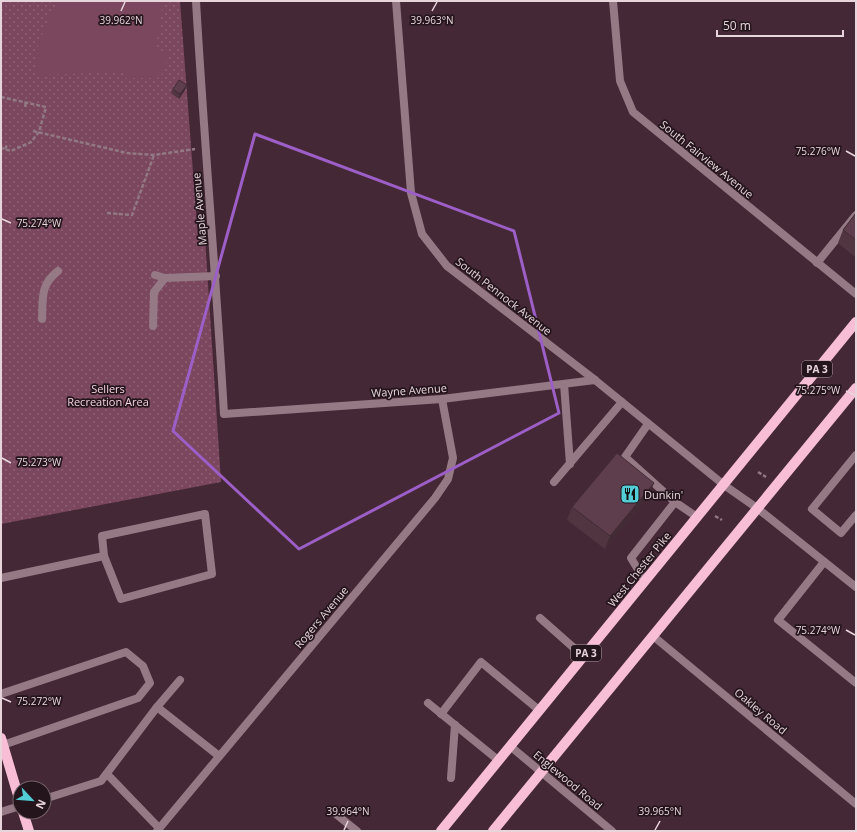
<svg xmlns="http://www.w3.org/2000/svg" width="857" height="832" font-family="'Open Sans',sans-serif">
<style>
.park{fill:url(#park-dots)}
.pitch{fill:#7b475e}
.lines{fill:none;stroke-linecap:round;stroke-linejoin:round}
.path{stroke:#917883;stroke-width:2.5;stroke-dasharray:4 2;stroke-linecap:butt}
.service{stroke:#957984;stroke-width:8}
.minor{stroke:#957984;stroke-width:8}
.primary{stroke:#f7bed6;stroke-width:10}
.wall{fill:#513541}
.shaded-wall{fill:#422b35}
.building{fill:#5e3e4c;stroke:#422b35}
.marked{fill:none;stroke:#9c5fc8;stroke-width:3;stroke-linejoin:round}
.ticks{fill:none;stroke:#e8d5dc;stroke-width:1.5}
.labels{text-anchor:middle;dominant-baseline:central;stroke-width:3.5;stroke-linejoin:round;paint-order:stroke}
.shield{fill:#23151b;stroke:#ad9ba2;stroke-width:1}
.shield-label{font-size:10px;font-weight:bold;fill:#e8d5dc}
.street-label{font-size:11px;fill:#e8d5dc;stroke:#23151b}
.park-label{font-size:11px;fill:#f5d0df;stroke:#23151b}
.poi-label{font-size:11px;fill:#e8d5dc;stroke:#23151b;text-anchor:start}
.ticks-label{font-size:10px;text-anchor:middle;fill:#e8d5dc;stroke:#23151b;stroke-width:3.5;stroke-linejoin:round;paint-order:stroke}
</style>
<defs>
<pattern id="park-dots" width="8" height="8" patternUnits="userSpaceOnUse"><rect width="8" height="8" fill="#7b475e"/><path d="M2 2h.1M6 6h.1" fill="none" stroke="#8e6174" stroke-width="1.8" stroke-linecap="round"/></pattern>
</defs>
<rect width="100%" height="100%" fill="#452835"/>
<!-- park -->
<polygon class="park" points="1,1 180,1 198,238 205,238 221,482 1,524"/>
<!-- pitch -->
<polygon class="pitch" points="58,1 164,1 155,51 168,53 165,71 158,78 123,78 123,72 36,75 38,45 48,19"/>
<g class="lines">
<!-- path -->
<g class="path">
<polyline points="1,97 46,107 39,132 31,142 11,151 1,148"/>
<polyline points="25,107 26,102"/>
<polyline points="33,131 127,153 154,155 195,149"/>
<polyline points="5,149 7,145"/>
<polyline points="107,213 132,215 154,155"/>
<polyline points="758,472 766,477"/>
<polyline points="715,516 722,520"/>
</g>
<!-- service -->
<g class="service">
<polyline points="817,263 856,215"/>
<polyline points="165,278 216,276"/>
<path d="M42,319C43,298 40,285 58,271"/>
<polyline points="153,326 154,292 165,278 155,275"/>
<polyline points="564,384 570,464"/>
<polyline points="648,424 625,457 675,502"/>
<polyline points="856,455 812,509 841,533 856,515"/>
<polyline points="554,482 622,402"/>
<polygon points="205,514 212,574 121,599 104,556 102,536"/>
<polyline points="824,562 778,620 856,683"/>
<polyline points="1,578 104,556"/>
<polyline points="645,581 631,558 675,502 697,517"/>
<polyline points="540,618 583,656"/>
<polyline points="180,680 157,707 219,756"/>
<polyline points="1,694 126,652 143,666 150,683 138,698 3,745"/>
<polyline points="428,703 498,760"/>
<polyline points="441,714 481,662 539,710"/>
<polyline points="107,774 159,828"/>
<polyline points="451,778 455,725"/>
<polyline points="44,799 101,781 157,707"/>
<polyline points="337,815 357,831"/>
</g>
<!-- minor -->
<g class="minor">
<path d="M196,1C204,139 216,276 224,414L442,399L595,380"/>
<polyline points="396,1 411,193 422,234 447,266 595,380 724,485 757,508 856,587"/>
<polyline points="613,1 620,81 633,112 856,294"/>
<polyline points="653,636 856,804"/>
<polyline points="510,746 612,831"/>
<polyline points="1,812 20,806"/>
<polyline points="157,831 435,498 448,479 453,458 442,399"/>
</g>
<!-- primary -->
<g class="primary">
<polyline points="1,738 20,802"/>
<polyline points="23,812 29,831"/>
<polyline points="441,831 856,322"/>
<polyline points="493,831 856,388"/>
</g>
</g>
<!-- wall -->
<g class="wall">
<polygon points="187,85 185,90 179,99 171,93 173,89"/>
<polygon points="856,213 856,258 838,243 843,230"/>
<polygon points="649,496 605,549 567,520 572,507"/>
</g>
<!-- shaded-wall -->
<g class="shaded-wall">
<polygon points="187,85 185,90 179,99 180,94"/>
<polygon points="654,483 649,496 605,549 610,536"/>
</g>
<!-- building -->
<g class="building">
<polygon points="179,80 187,85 180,94 173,89"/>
<polygon points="856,213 856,240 843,230"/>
<polygon points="617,453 654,483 610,536 572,507"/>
</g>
<!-- marked area -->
<path class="marked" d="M255,134L514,231L559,413L299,549L173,431Z"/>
<!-- ticks -->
<path class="ticks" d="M121,11L125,2M432,11L437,2M846,151L855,156M2,219L11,223M846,391L855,395M2,458L11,463M846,630L855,635M2,698L11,702M344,830L348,821M655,830L660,821"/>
<!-- icons -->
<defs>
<symbol id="restaurant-square" viewBox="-11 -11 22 22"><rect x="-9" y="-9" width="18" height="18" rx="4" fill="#52ccd5" stroke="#23151b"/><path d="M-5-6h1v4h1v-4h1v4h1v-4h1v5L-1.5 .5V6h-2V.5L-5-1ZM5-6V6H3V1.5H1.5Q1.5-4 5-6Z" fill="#111"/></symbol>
</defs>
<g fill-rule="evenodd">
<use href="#restaurant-square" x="619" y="483" width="22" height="22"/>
</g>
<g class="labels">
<!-- shield labels -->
<g class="shield">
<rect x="802" y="361" width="30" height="16" rx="3"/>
<rect x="571" y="645" width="30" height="16" rx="3"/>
</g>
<g class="shield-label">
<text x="817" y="369">PA 3</text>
<text x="586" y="653">PA 3</text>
</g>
<!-- street labels -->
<g class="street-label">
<text transform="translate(707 159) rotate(39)">South Fairview Avenue</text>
<text transform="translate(199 209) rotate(-95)">Maple Avenue</text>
<text transform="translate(504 296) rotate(38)">South Pennock Avenue</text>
<text transform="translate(409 390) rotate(-4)">Wayne Avenue</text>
<text transform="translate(639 569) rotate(-51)">West Chester Pike</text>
<text transform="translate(321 617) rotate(-50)">Rogers Avenue</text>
<text transform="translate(761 711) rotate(40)">Oakley Road</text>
<text transform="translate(568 780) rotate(40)">Englewood Road</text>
</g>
<!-- park labels -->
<g class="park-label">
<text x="108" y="388">Sellers<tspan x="108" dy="13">Recreation Area</tspan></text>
</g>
<!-- poi labels -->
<g class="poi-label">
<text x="644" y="494">Dunkin'</text>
</g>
</g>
<g class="ticks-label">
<text x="121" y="24">39.962°N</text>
<text x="432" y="24">39.963°N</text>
<text x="818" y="155">75.276°W</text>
<text x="39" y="227">75.274°W</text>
<text x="818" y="394">75.275°W</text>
<text x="39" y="466">75.273°W</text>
<text x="818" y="634">75.274°W</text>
<text x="39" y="705">75.272°W</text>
<text x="348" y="815">39.964°N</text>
<text x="660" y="815">39.965°N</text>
</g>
<!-- border -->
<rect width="857" height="832" fill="none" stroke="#e8d5dc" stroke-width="4"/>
<!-- north arrow -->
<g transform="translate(32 800) rotate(116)"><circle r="19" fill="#23151b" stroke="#726268"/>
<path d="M0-3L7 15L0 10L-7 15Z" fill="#52ccd5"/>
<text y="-6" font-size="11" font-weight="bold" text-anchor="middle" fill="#e8d5dc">N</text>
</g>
<!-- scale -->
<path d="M717 30v6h126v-6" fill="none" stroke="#e8d5dc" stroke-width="2"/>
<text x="723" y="30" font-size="12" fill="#e8d5dc" stroke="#23151b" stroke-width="3" paint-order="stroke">50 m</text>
</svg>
